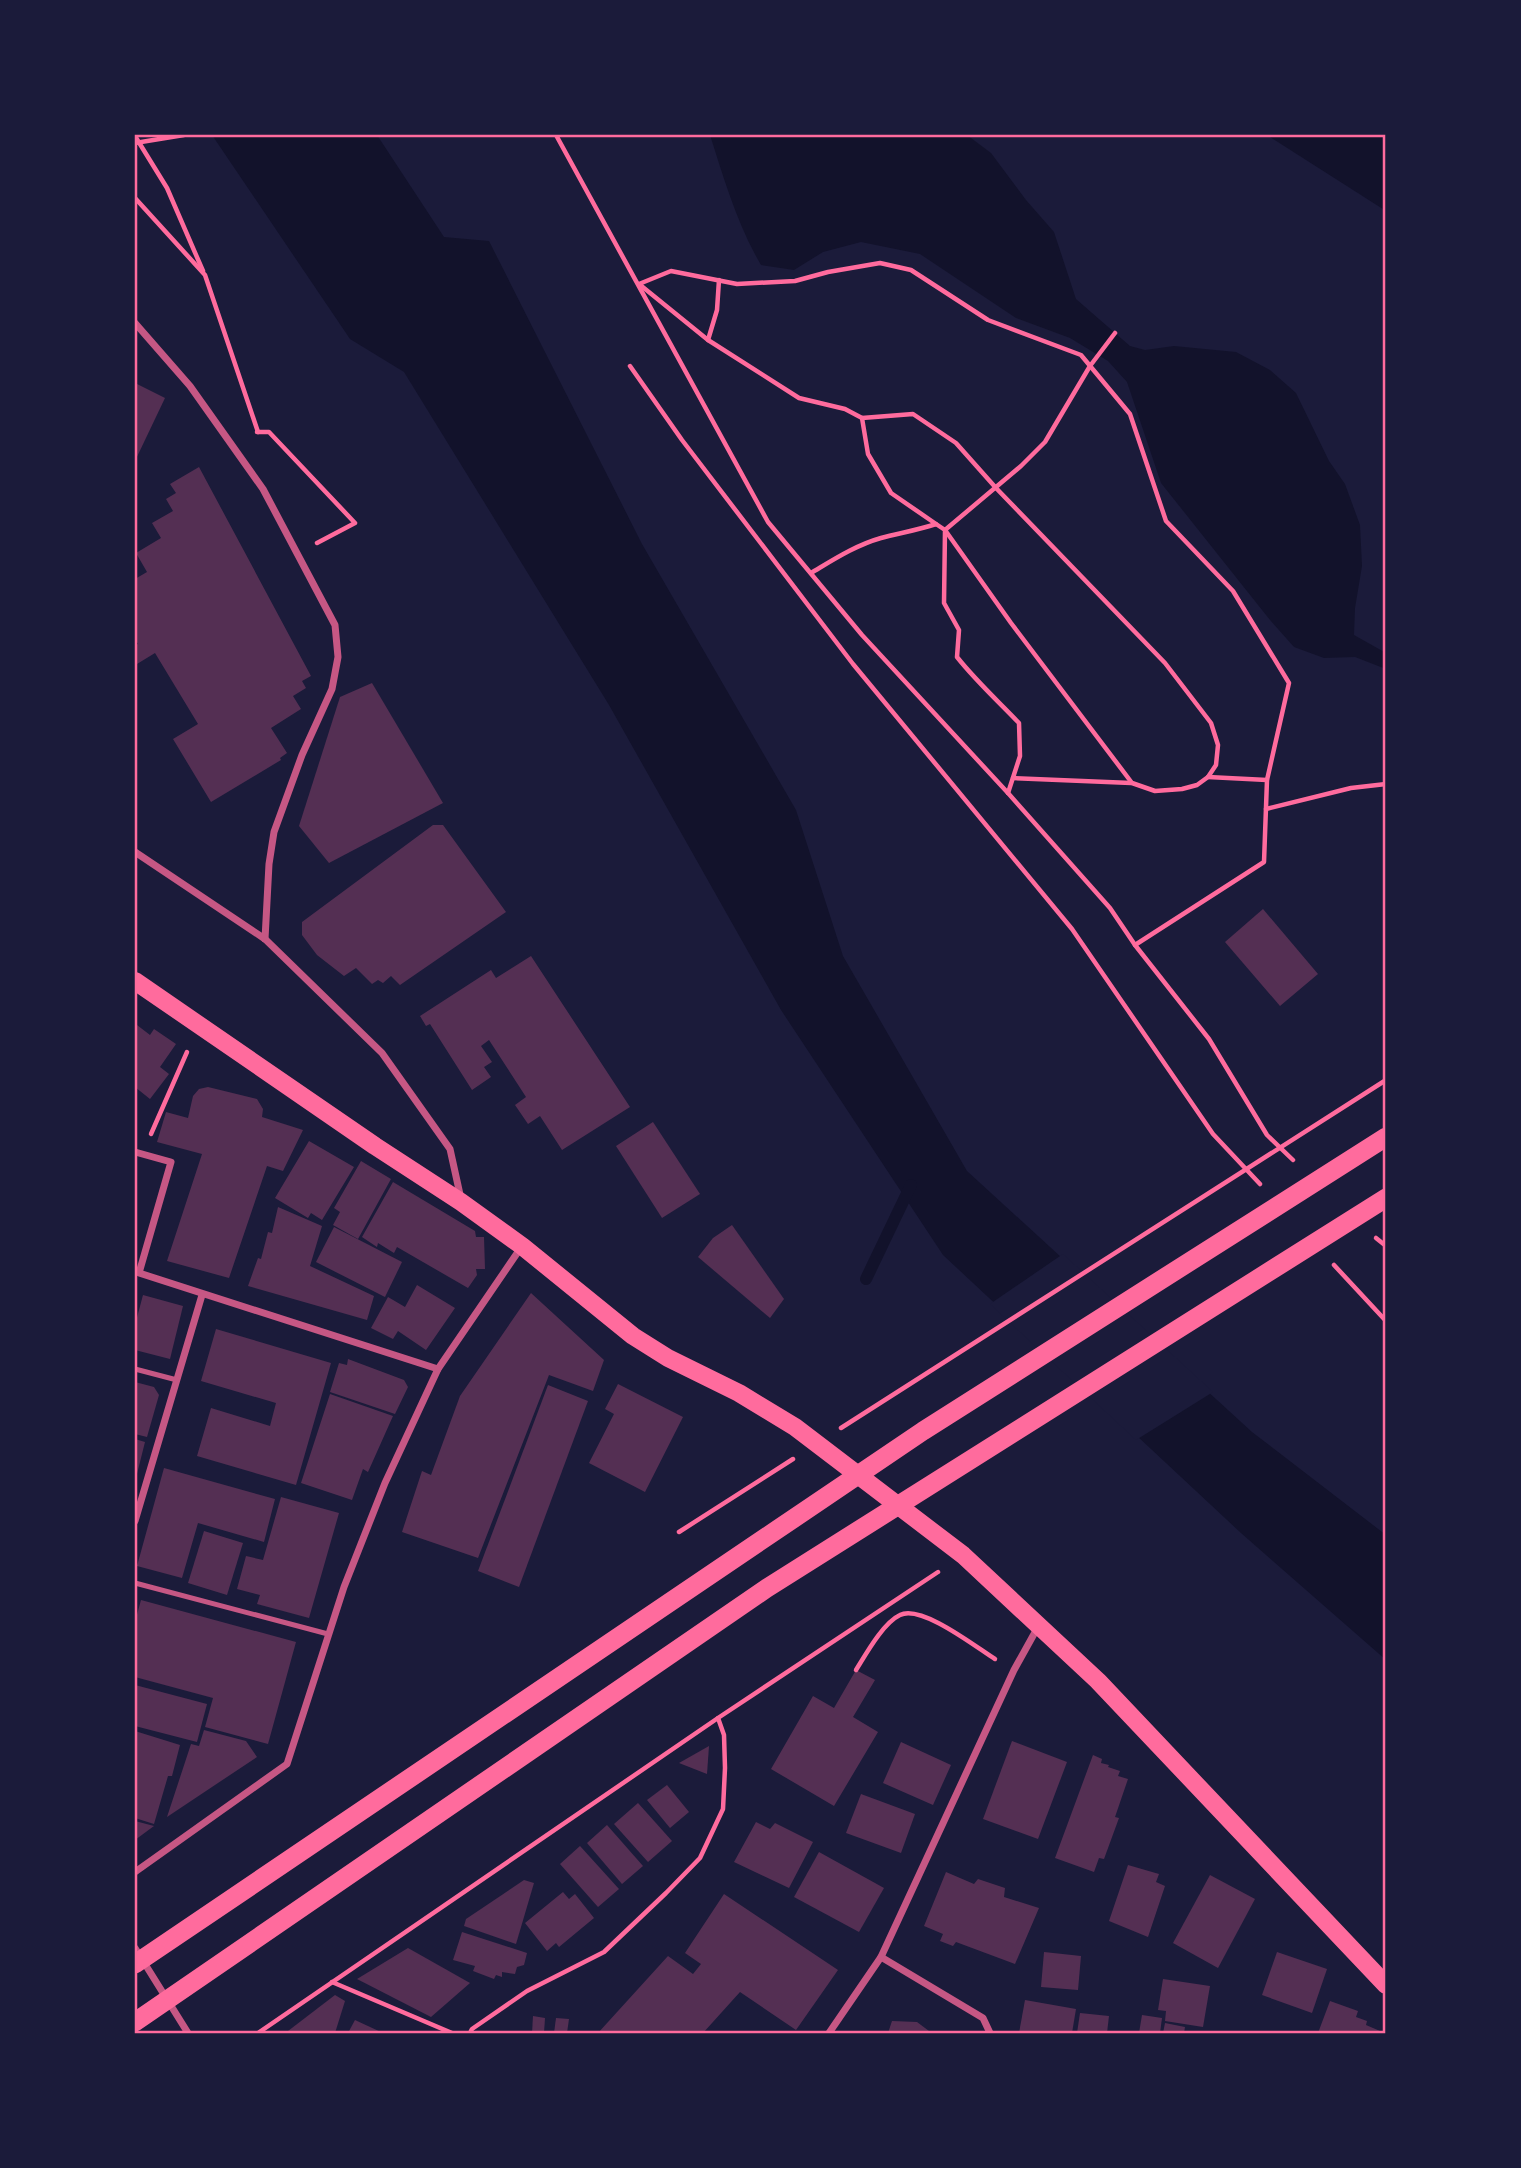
<svg xmlns="http://www.w3.org/2000/svg" width="1521" height="2168" font-family="Commissioner,sans-serif">
<style>
.water{fill:#12122b}
.pier{fill:#1b1b3a}
.lines{fill:none;stroke-linecap:round;stroke-linejoin:round}
.stream{stroke:#12122b;stroke-width:12}
.building{fill:#542f53}
.path{stroke:#ff6b9d;stroke-width:4.5}
.service{stroke:#c65784;stroke-width:5}
.minor{stroke:#c65784;stroke-width:7}
.primary{stroke:#ff6b9d;stroke-width:18}
.trunk{stroke:#ff6b9d;stroke-width:19}
.neatline{fill:none;stroke:#ff6b9d;stroke-width:2.5}
</style>
<rect width="100%" height="100%" fill="#1b1b3a"/>
<!-- water -->
<g class="water">
<polygon points="212,135 377,135 444,237 489,241 642,544 796,810 843,956 967,1171 1252,1432 1386,1535 1386,1660 1241,1533 943,1255 781,1010 609,705 404,372 350,339"/>
<path d="M710,135H967L991,153L1026,200L1054,232L1076,299L1130,346L1145,350L1174,346L1236,352L1270,370L1296,393L1329,461L1345,484L1360,525L1362,566L1355,608L1354,635L1386,653V669L1355,657L1324,658L1294,647L1270,620L1161,483L1127,382L1108,361L1070,338L1016,318L920,254L861,242L823,252L794,270L761,265C737,224 724,179 710,135Z"/>
<polygon points="1267,135 1386,135 1386,211"/>
</g>
<!-- pier -->
<polygon class="pier" points="1063,1254 1213,1392 1136,1440 990,1304"/>
<g class="lines">
<!-- stream -->
<polyline class="stream" points="866,1279 911,1185"/>
</g>
<!-- building -->
<g class="building">
<polygon points="135,383 165,398 135,461"/>
<polygon points="199,467 311,676 302,681 306,688 293,696 301,709 271,728 287,753 280,758 281,760 211,802 173,739 198,724 155,653 137,664 135,661 135,645 138,644 135,639 135,579 147,572 136,553 161,538 152,523 173,511 166,499 176,493 170,484"/>
<polygon points="372,683 443,803 329,863 299,826 340,697"/>
<polygon points="433,825 443,825 506,912 400,985 391,976 383,983 378,980 372,984 356,968 344,976 317,955 302,935 302,922"/>
<polygon points="1263,909 1318,974 1280,1006 1225,942"/>
<polygon points="531,956 630,1107 562,1150 540,1116 528,1124 515,1105 526,1097 489,1040 481,1046 492,1062 484,1067 491,1077 472,1090 430,1024 426,1026 420,1016 491,970 496,978"/>
<polygon points="137,1025 150,1035 154,1029 176,1044 160,1067 169,1074 150,1099 135,1087 135,1029"/>
<polygon points="208,1087 257,1099 263,1109 262,1117 303,1130 283,1171 267,1166 229,1278 167,1261 202,1154 157,1142 166,1112 188,1118 193,1096 199,1089"/>
<polygon points="653,1122 700,1194 662,1218 616,1146"/>
<polygon points="309,1141 354,1167 322,1220 311,1213 308,1218 275,1198"/>
<polygon points="361,1161 391,1179 358,1239 333,1225 340,1212 334,1208"/>
<polygon points="393,1182 475,1231 476,1237 484,1237 485,1269 476,1269 477,1275 468,1288 397,1247 394,1253 378,1243 377,1247 362,1237"/>
<polygon points="278,1207 322,1226 310,1266 374,1296 367,1320 248,1286 258,1258 261,1259 268,1232 272,1233"/>
<polygon points="732,1225 784,1299 770,1318 698,1257 713,1238"/>
<polygon points="334,1227 402,1262 385,1297 316,1262"/>
<polygon points="417,1285 455,1308 426,1350 398,1331 393,1339 371,1328 388,1297 405,1307"/>
<polygon points="531,1293 604,1360 593,1391 549,1375 478,1558 402,1532 422,1471 431,1475 460,1396"/>
<polygon points="143,1295 183,1306 170,1359 135,1350 135,1325"/>
<polygon points="216,1329 331,1363 296,1485 197,1456 211,1408 270,1426 276,1403 201,1381"/>
<polygon points="348,1359 404,1380 408,1387 395,1414 330,1392 339,1363 347,1365"/>
<polygon points="135,1382 154,1387 159,1395 147,1437 135,1434"/>
<polygon points="618,1384 683,1417 645,1492 589,1463 614,1414 605,1409"/>
<polygon points="548,1385 588,1401 519,1587 478,1571"/>
<polygon points="330,1394 393,1416 368,1472 363,1469 352,1500 301,1483"/>
<polygon points="135,1439 145,1442 136,1478 135,1477"/>
<polygon points="164,1468 275,1499 264,1542 198,1523 182,1578 137,1566"/>
<polygon points="281,1497 339,1513 309,1618 257,1604 260,1595 237,1589 246,1556 263,1560"/>
<polygon points="204,1531 243,1543 227,1595 188,1583"/>
<polygon points="141,1600 296,1642 268,1744 205,1727 213,1698 135,1677 135,1622"/>
<polygon points="856,1670 875,1680 853,1717 878,1732 834,1806 771,1769 813,1696 834,1708"/>
<polygon points="135,1685 207,1704 197,1742 135,1726"/>
<polygon points="204,1730 246,1741 257,1757 167,1817 191,1744 199,1746"/>
<polygon points="135,1731 180,1745 172,1776 168,1776 154,1824 135,1818"/>
<polygon points="1012,1741 1067,1762 1038,1839 983,1819"/>
<polygon points="901,1742 951,1765 933,1805 883,1783"/>
<polygon points="709,1746 707,1774 679,1763"/>
<polygon points="1093,1755 1102,1759 1101,1763 1109,1765 1108,1767 1120,1771 1118,1776 1128,1779 1115,1817 1119,1818 1104,1859 1099,1858 1094,1872 1055,1858"/>
<polygon points="667,1785 689,1812 670,1828 647,1800"/>
<polygon points="861,1794 915,1814 901,1853 846,1833"/>
<polygon points="638,1803 672,1841 648,1862 614,1824"/>
<polygon points="135,1821 154,1826 135,1840"/>
<polygon points="756,1822 770,1829 775,1823 813,1842 789,1888 734,1862"/>
<polygon points="607,1825 643,1866 622,1884 587,1843"/>
<polygon points="580,1846 619,1889 598,1907 560,1864"/>
<polygon points="819,1852 884,1888 859,1932 794,1897"/>
<polygon points="1128,1865 1159,1874 1156,1882 1165,1886 1148,1937 1109,1921"/>
<polygon points="946,1872 974,1884 978,1879 1005,1888 1004,1897 1039,1908 1015,1964 956,1942 953,1946 940,1941 943,1934 924,1926"/>
<polygon points="1210,1875 1255,1899 1218,1968 1173,1943"/>
<polygon points="524,1880 534,1883 516,1944 464,1926 466,1919"/>
<polygon points="563,1892 569,1899 575,1894 594,1918 559,1947 556,1943 547,1951 525,1923"/>
<polygon points="724,1894 838,1970 796,2030 740,1992 703,2033 598,2033 668,1956 693,1974 701,1964 685,1953"/>
<polygon points="462,1932 527,1953 524,1965 517,1967 515,1974 502,1972 502,1977 496,1975 494,1979 473,1971 475,1966 453,1960"/>
<polygon points="408,1948 470,1983 431,2017 357,1979"/>
<polygon points="1044,1952 1081,1956 1078,1990 1041,1987"/>
<polygon points="1277,1952 1327,1969 1312,2013 1262,1995"/>
<polygon points="1163,1979 1210,1986 1203,2027 1165,2021 1166,2011 1158,2010"/>
<polygon points="335,1995 345,2001 335,2033 288,2031"/>
<polygon points="1025,2000 1076,2009 1072,2033 1019,2033"/>
<polygon points="1330,2001 1358,2011 1356,2017 1367,2021 1366,2025 1380,2031 1379,2033 1318,2033"/>
<polygon points="1080,2013 1109,2016 1107,2033 1077,2033"/>
<polygon points="1142,2015 1162,2018 1160,2033 1139,2033"/>
<polygon points="533,2016 545,2018 544,2033 532,2033"/>
<polygon points="556,2018 569,2019 567,2033 554,2033"/>
<polygon points="355,2020 383,2033 348,2033"/>
<polygon points="892,2021 917,2022 929,2031 929,2033 888,2033"/>
<polygon points="1165,2023 1185,2027 1184,2033 1163,2033"/>
</g>
<g class="lines">
<!-- path -->
<g class="path">
<polyline points="556,135 768,522 862,635 1008,793 1110,908 1135,945 1209,1039 1267,1135 1293,1160"/>
<polyline points="135,136 167,188 203,271"/>
<polyline points="135,143 184,135"/>
<polyline points="135,198 205,275 258,432"/>
<polyline points="708,340 717,310 719,280"/>
<polyline points="630,366 682,440 853,664 1072,929 1213,1134 1260,1184"/>
<polyline points="862,418 913,414 956,443 996,488 1165,663 1211,723 1218,745 1216,765 1208,777 1197,785 1182,789 1155,791 1132,783 1011,623 945,530 1021,466 1045,442 1090,366 1115,333"/>
<polyline points="257,432 269,432 355,523 317,543"/>
<polyline points="936,524 891,493 868,454 862,418 845,409 799,398 708,340 639,284 671,271 737,284 795,281 828,272 880,263 911,270 988,320 1081,355 1130,414 1166,521 1233,591 1289,683 1267,780 1264,862 1135,945"/>
<path d="M811,573C833,560 856,545 881,538C900,533 918,530 936,524L945,530L944,603L959,630L957,657C976,681 998,701 1019,723L1020,756L1008,793"/>
<polyline points="1208,777 1267,780"/>
<polyline points="1013,778 1131,783"/>
<polyline points="1266,809 1351,788 1386,784"/>
<polyline points="151,1134 187,1052"/>
<polyline points="1376,1238 1386,1246"/>
<polyline points="1334,1265 1386,1321"/>
<polyline points="841,1428 1386,1080"/>
<polyline points="679,1532 793,1459"/>
<path d="M856,1670C866,1654 883,1623 900,1615C921,1604 976,1647 995,1659"/>
<polyline points="332,1982 452,2033"/>
<polyline points="258,2033 718,1718 938,1572"/>
<polyline points="470,2033 472,2029 527,1991 604,1952 666,1893 700,1858 723,1809 725,1768 724,1735 718,1718"/>
</g>
<!-- service -->
<g class="service">
<polyline points="135,1369 177,1380"/>
<polyline points="135,1583 328,1634"/>
</g>
<!-- minor -->
<g class="minor">
<polyline points="135,323 190,386 263,489 335,625 338,657 332,689 302,755 274,832 269,864 265,939"/>
<polyline points="135,852 265,939 382,1053 450,1149 461,1199"/>
<polyline points="135,1152 171,1162 139,1273 438,1369"/>
<polyline points="135,1521 202,1295"/>
<polyline points="135,1872 287,1764 344,1587 385,1483 438,1369 522,1246"/>
<polyline points="135,1948 188,2033"/>
<polyline points="881,1957 983,2018 990,2033"/>
<polyline points="829,2033 881,1957 1014,1670 1039,1625"/>
</g>
<!-- primary -->
<polyline class="primary" points="135,981 375,1146 461,1202 522,1246 633,1336 668,1358 739,1393 795,1427 963,1555 1098,1681 1386,1985"/>
<!-- trunk -->
<g class="trunk">
<polyline points="135,1964 923,1431 1386,1137"/>
<polyline points="135,2022 767,1588 1386,1198"/>
</g>
</g>
<!-- border -->
<rect width="1521" height="2168" fill="none" stroke="#1b1b3a" stroke-width="273"/>
<rect x="136" y="136" width="1248" height="1896" class="neatline"/>
</svg>
